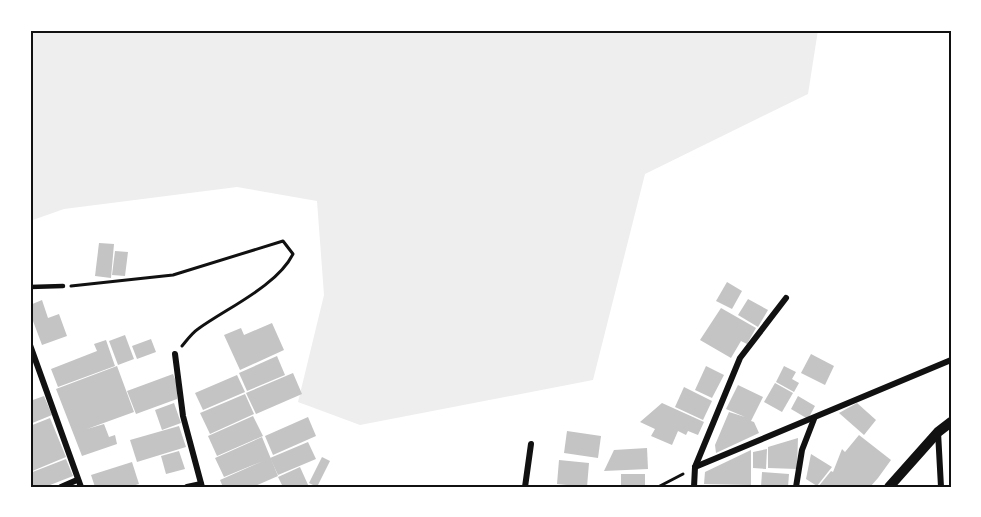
<svg xmlns="http://www.w3.org/2000/svg" width="981" height="517" font-family="Raleway,sans-serif">
<style>
.green{fill:#eee}
.building{fill:#c4c4c4}
.lines{fill:none;stroke-linecap:round;stroke-linejoin:round}
.path{stroke:#111;stroke-width:3}
.service{stroke:#111;stroke-width:4.5}
.minor{stroke:#111;stroke-width:6}
.tertiary{stroke:#111;stroke-width:10}
.neatline{fill:none;stroke:#111;stroke-width:2}
</style>
<rect width="100%" height="100%" fill="#fff"/>
<!-- green -->
<polygon class="green" points="30,30 818,30 808,94 645,174 593,380 360,425 298,402 324,295 317,201 237,187 64,209 30,221"/>
<!-- building -->
<g class="building">
<polygon points="99,243 114,244 111,278 95,276"/>
<polygon points="115,251 128,252 125,276 112,275"/>
<polygon points="727,282 742,291 732,309 716,301"/>
<polygon points="748,299 768,310 758,327 738,315"/>
<polygon points="42,300 48,318 59,314 67,336 42,345 30,313 30,305"/>
<polygon points="721,308 756,328 747,344 741,341 731,358 700,340"/>
<polygon points="272,323 284,350 240,370 224,335 241,328 244,335"/>
<polygon points="125,335 134,359 118,365 109,341"/>
<polygon points="151,339 156,352 137,359 132,346"/>
<polygon points="106,340 115,366 58,387 51,369 97,351 94,344"/>
<polygon points="811,354 834,366 825,385 801,373"/>
<polygon points="277,356 285,375 247,391 239,373"/>
<polygon points="117,366 134,412 87,429 104,424 109,437 115,435 117,444 82,456 56,389"/>
<polygon points="706,366 724,375 712,398 695,390"/>
<polygon points="784,366 796,372 792,379 799,383 794,392 776,382"/>
<polygon points="293,373 302,394 256,414 246,393"/>
<polygon points="173,374 177,384 177,399 136,414 127,391"/>
<polygon points="237,375 245,392 203,410 195,393"/>
<polygon points="775,383 793,393 782,412 764,402"/>
<polygon points="738,385 763,397 751,421 754,422 759,433 716,453 715,445 729,412 745,417 726,409"/>
<polygon points="684,387 712,401 703,420 675,407"/>
<polygon points="245,394 254,414 210,434 200,413"/>
<polygon points="44,396 52,415 30,424 30,401"/>
<polygon points="798,396 815,406 808,419 791,409"/>
<polygon points="174,403 181,423 162,430 155,410"/>
<polygon points="662,403 704,422 698,435 688,431 686,435 678,431 672,445 651,436 655,429 640,422"/>
<polygon points="857,403 876,420 864,435 839,413"/>
<polygon points="253,416 263,436 217,456 208,436"/>
<polygon points="308,417 316,436 273,455 265,436"/>
<polygon points="50,418 66,457 30,472 30,426"/>
<polygon points="179,426 186,447 137,462 130,440"/>
<polygon points="567,431 601,436 598,458 564,453"/>
<polygon points="859,435 891,460 878,478 870,487 818,487 831,471 833,472 842,449 845,452"/>
<polygon points="262,437 278,476 253,487 223,487 220,480 263,461 224,477 215,458"/>
<polygon points="798,438 797,469 768,468 768,447"/>
<polygon points="308,442 316,459 278,475 270,458"/>
<polygon points="647,448 648,469 604,471 614,450"/>
<polygon points="767,449 766,469 753,468 753,452"/>
<polygon points="751,450 751,485 704,484 705,472"/>
<polygon points="179,451 185,469 166,474 161,456"/>
<polygon points="811,454 832,467 817,486 806,479"/>
<polygon points="322,457 330,461 317,487 309,483"/>
<polygon points="66,459 73,476 45,487 30,487 30,473"/>
<polygon points="559,460 589,463 587,487 557,484"/>
<polygon points="132,462 139,484 129,487 95,487 91,475"/>
<polygon points="300,467 309,487 283,487 278,477"/>
<polygon points="762,472 789,474 788,487 761,487"/>
<rect x="621" y="474" width="24" height="13"/>
</g>
<g class="lines">
<!-- path -->
<g class="path">
<path d="M71,286L173,275L283,241L293,254C277,286 227,308 198,329C192,333 187,340 182,346"/>
<polyline points="658,487 683,474"/>
</g>
<!-- service -->
<polyline class="service" points="30,287 63,286"/>
<!-- minor -->
<g class="minor">
<polyline points="30,345 81,487"/>
<polyline points="175,354 183,416 202,487"/>
<polyline points="938,432 941,487"/>
<polyline points="695,467 951,360"/>
<polyline points="61,487 77,480"/>
<polyline points="187,487 201,484"/>
<polyline points="525,487 531,444"/>
<polyline points="694,487 695,467 740,358 786,298"/>
<polyline points="796,487 802,450 814,419"/>
</g>
<!-- tertiary -->
<polyline class="tertiary" points="889,487 938,432 951,422"/>
</g>
<!-- border -->
<rect width="981" height="517" fill="none" stroke="#ffffff" stroke-width="63"/>
<rect x="32" y="32" width="918" height="454" class="neatline"/>
</svg>
